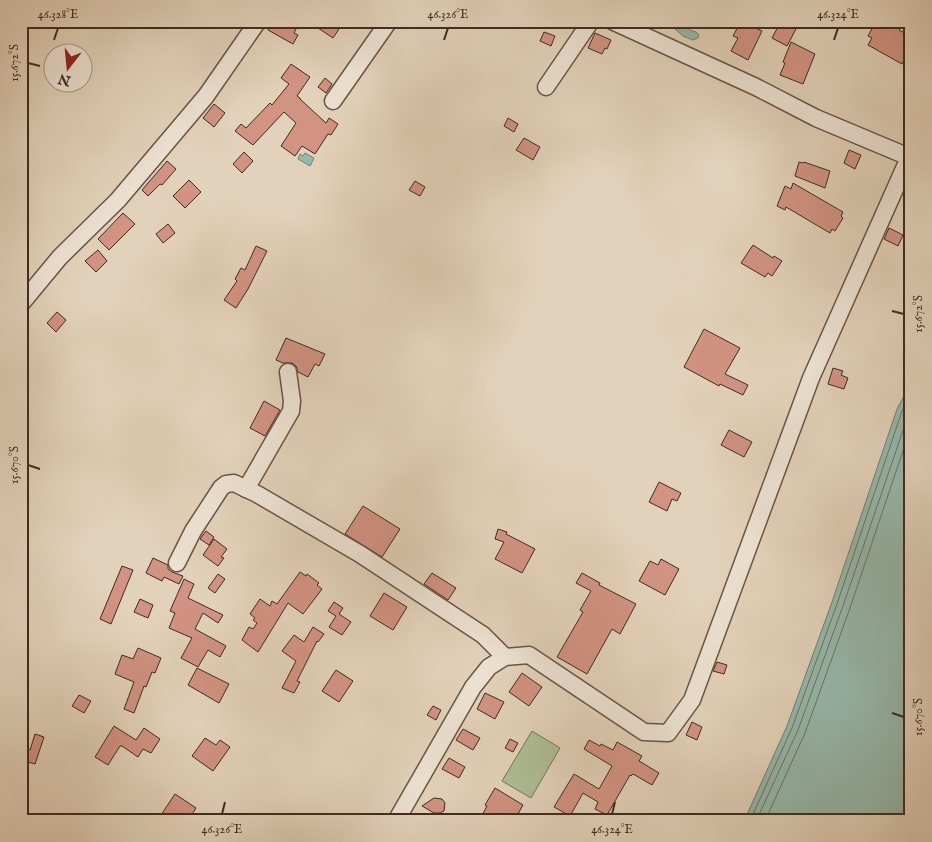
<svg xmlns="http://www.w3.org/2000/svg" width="932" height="842" font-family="'IM FELL English',serif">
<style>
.green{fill:#adbd95;stroke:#76745a}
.water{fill:#96b8ab;stroke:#738073}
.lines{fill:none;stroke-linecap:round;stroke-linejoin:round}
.shore{stroke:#6a7266;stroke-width:1}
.building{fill:#d29383;stroke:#3f2b20}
.minor-casing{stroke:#685547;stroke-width:19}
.minor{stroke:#ede2d3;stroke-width:16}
.ticks{fill:none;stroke:#3f2b20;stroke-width:2}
.neatline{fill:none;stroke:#3f2b20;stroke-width:2}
.ticks-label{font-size:12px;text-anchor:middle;fill:#3f2b20}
</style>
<rect width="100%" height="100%" fill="#e3d2bb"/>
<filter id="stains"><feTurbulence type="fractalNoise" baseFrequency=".004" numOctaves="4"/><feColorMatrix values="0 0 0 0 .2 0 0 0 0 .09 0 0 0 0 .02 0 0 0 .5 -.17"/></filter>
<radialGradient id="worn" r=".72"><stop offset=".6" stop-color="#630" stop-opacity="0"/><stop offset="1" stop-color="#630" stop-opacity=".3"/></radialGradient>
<!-- green -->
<polygon class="green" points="532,731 560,748 531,798 502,781"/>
<!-- water -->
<g class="water">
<path d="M676,21C684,21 686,22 690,30L696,32L699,35L698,38L693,40L683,36L675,29Z"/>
<polygon points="305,153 314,158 310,166 298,159 300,154 303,156"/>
<polygon points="911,383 911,821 744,821 787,726 832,602 897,409"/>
</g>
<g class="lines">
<!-- shore -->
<g class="shore">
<polyline points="750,821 792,728 837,604 902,411 911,393"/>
<polyline points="756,821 798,730 843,606 911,407"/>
<polyline points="765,821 805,733 850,608 911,427"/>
</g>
</g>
<!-- building -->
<g class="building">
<polygon points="273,21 300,21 294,33 298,35 293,44 268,30"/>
<polygon points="322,21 329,21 339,29 333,38 318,28"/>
<polygon points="741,21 762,31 748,60 731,51 738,38 733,36"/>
<polygon points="781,21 785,21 797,27 787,46 772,38"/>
<polygon points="876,21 904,21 899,30 910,36 903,47 909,50 902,64 868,45 872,38 868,36"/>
<polygon points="544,32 555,36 551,46 540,41"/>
<polygon points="595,33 611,40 607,49 605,48 602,54 588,48"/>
<polygon points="791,42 815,54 803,84 780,75 785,63 783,62"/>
<polygon points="291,64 310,77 297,96 300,98 300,99 326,123 329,118 338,124 331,135 328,134 315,154 302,146 295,156 281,146 296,123 284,112 253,145 235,131 241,124 246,128 270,103 272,105 289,84 281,78"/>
<polygon points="325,78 332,84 326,93 318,87"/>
<polygon points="214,104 225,113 214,127 203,118"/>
<polygon points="508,118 518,124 514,132 504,126"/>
<polygon points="524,138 540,147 533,160 516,150"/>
<polygon points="849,150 861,155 855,169 844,163"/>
<polygon points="244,152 253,161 242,173 233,164"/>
<polygon points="167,161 176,169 162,185 160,184 148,196 142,190"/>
<polygon points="799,162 803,163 804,162 830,171 825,188 795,176"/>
<polygon points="189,180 201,192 185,208 173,196"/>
<polygon points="415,181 425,187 420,196 409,190"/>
<polygon points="793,183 843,212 841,216 843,218 835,231 832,229 830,233 786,207 785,210 777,206 785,186 791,189"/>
<polygon points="123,213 135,224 109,250 98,239"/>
<polygon points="168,224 175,233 163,243 156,234"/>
<polygon points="889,228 903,235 898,246 884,239"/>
<polygon points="753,245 773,258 774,256 782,261 772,276 768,273 765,277 741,263"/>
<polygon points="256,246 267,251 248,289 236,308 224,300 237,281 235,279 241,268 245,270"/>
<polygon points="98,250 107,261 96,272 85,261"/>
<polygon points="57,312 66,320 56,332 47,323"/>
<polygon points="704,329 740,348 725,374 748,385 743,395 720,384 719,386 684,367"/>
<polygon points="286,338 325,354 319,366 315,364 308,377 298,372 296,366 292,363 283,363 276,360"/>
<polygon points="833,368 843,371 841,375 848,378 844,389 828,384"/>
<polygon points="264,401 280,410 265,436 250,428"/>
<polygon points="729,430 752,442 744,457 721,445"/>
<polygon points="659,482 681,493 677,501 672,499 667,511 649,502"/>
<polygon points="363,506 400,529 382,557 345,534"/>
<polygon points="498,529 507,532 506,534 535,549 522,573 495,559 504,542 495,539"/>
<polygon points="206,531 214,537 209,545 200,539"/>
<polygon points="214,539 227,549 221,557 224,558 218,566 203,555"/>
<polygon points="153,558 168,565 168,569 172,572 183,576 179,584 164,577 162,581 146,573"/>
<polygon points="661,559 679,569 665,595 639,581 650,561 658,565"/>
<polygon points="122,566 133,570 111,624 100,619"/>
<polygon points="300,572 306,576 307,574 319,583 317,585 322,589 303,614 288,603 258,652 242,640 249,627 253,629 257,623 253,620 255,618 250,614 260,599 270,606 272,601 277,604"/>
<polygon points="432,573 456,588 448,600 424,584"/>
<polygon points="582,573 600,583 599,585 636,604 620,634 612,629 587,674 557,657 583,612 580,610 591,591 576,583"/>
<polygon points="218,574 225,579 215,593 208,588"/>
<polygon points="184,579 194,584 188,598 223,615 218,623 203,613 195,629 226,646 220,657 208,650 198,667 181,658 192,638 169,628 175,613 170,611"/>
<polygon points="384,593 407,607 393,630 370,616"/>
<polygon points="140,599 153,605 148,618 134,612"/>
<polygon points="334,602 343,608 339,614 351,622 342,635 329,627 336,616 328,611"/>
<polygon points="313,627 324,634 318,642 317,641 297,681 300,682 294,693 282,688 296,661 282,651 294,635 304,642"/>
<polygon points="138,648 161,658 155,673 152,672 146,687 144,686 134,713 124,709 134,682 115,674 122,655 133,659"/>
<polygon points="717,662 727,665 724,674 713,671"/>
<polygon points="197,668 229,684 219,703 188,685"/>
<polygon points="336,670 353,681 339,702 322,691"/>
<polygon points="522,673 542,687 529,706 509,692"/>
<polygon points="485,693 504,702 495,719 477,709"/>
<polygon points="79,695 91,701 84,713 72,706"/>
<polygon points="433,706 441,710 436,720 427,715"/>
<polygon points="692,722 702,727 697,740 686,735"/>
<polygon points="114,726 136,740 144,728 160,739 151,753 143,749 138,757 122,746 120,746 108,765 95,757"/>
<polygon points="463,729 480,738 473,750 456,740"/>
<polygon points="35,734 44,737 35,764 21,760 21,747 30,750"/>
<polygon points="205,738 216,745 220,740 230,747 213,771 192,756"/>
<polygon points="510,739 518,743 513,752 505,748"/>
<polygon points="589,740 600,746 601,744 613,750 617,742 642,756 639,761 659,773 652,785 633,774 631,776 630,775 607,815 595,809 598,802 583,793 570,816 554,807 574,774 599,789 612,766 584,749"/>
<polygon points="449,758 465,767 459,778 442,769"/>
<polygon points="495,788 523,805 514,821 479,821 487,806 485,805"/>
<polygon points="175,794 196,808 188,821 157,821"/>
<polygon points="434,798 442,799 445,803 444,811 440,813 434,813 422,806"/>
</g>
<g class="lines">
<defs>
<g id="minor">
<polyline points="612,21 756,87 816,118 909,157"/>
<polyline points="546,87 591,21"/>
<polyline points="333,101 389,21"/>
<polyline points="21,304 60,257 118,200 206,96 258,21"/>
<polyline points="246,489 291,411 292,401 288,372"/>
<polyline points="177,563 193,531 221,488 226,484 234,483 257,494 360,554 483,635 505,657"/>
<polyline points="396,821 473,687 489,667 505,657 529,655 644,732 668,733 692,700 811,378 911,153"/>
</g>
</defs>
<!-- minor casing -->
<use href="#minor" class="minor-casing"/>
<!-- minor -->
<use href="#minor" class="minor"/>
</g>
<!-- ticks -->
<path class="ticks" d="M54,40L58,28M444,40L448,28M834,40L838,28M28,63L40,66M892,311L904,314M28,465L40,469M892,713L904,717M222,814L225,802M612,814L615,802"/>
<!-- margin -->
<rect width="932" height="842" fill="none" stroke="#e3d2bb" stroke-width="55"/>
<!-- north arrow -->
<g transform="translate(68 68) rotate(196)"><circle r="24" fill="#ede2d3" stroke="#a7998b"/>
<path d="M0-4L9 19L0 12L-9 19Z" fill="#8f2418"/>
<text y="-8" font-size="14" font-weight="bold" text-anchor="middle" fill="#3f2b20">N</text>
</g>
<rect x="28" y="28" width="876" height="786" class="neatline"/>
<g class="ticks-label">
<text x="58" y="18">46.328°E</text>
<text x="448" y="18">46.326°E</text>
<text x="838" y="18">46.324°E</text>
<text transform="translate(14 63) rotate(-90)" y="4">15.672°S</text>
<text transform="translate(918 314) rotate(-90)" y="4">15.672°S</text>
<text transform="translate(14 465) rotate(-90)" y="4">15.670°S</text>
<text transform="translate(918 717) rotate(-90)" y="4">15.670°S</text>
<text x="222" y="833">46.326°E</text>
<text x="612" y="833">46.324°E</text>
</g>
<rect width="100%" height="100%" filter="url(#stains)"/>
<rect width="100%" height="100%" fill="url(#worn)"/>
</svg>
